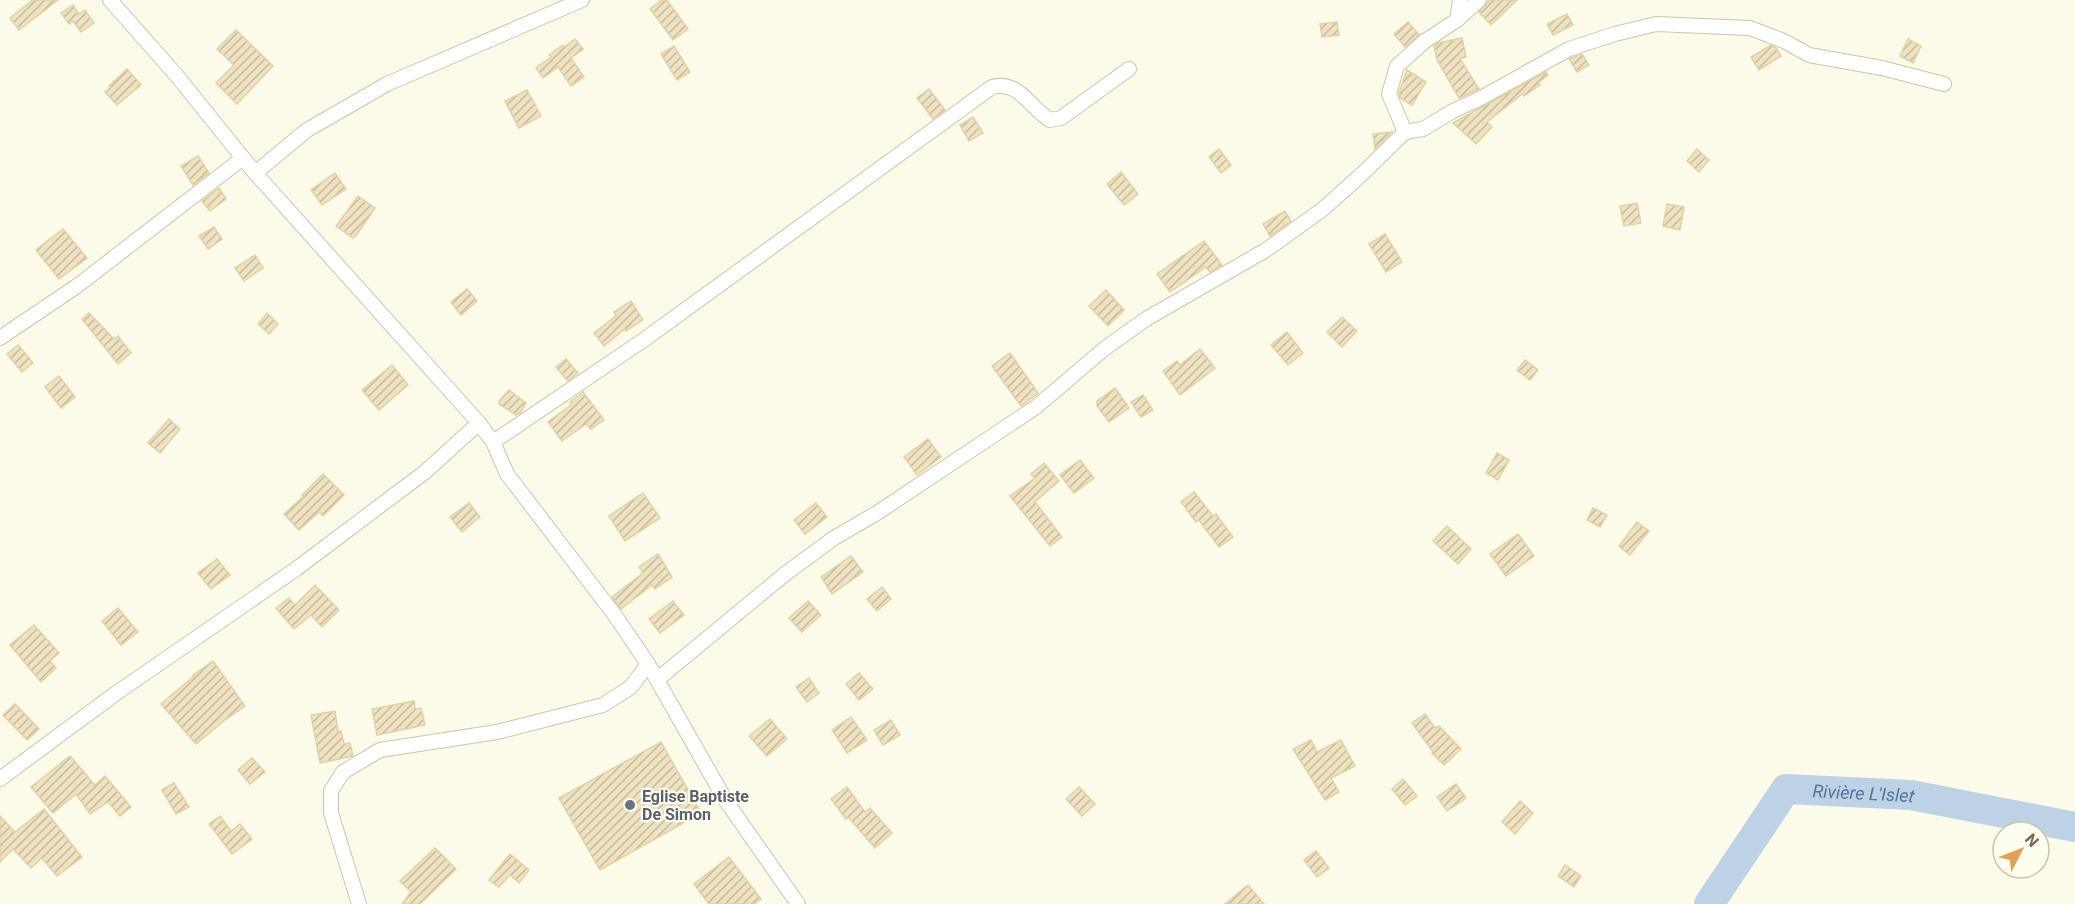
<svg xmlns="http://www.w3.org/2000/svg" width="2075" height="904" font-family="Roboto,sans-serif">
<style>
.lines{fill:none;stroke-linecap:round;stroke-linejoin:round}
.river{stroke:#bed2e5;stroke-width:30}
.building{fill:url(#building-hatch);stroke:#e3d1a3;stroke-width:1.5}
.minor-casing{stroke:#ccc5ac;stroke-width:16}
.minor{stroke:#fff;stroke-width:14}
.worship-dot{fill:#6b7280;stroke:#fefef0;stroke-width:2}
.labels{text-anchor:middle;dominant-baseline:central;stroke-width:4.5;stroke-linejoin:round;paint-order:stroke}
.worship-label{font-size:16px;font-weight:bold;fill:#5b616d;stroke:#fefef0;text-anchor:start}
.water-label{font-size:18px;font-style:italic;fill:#51769d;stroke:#fefef0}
</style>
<defs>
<pattern id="building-hatch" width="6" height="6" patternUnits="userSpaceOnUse" patternTransform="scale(1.5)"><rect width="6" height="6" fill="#eee2c0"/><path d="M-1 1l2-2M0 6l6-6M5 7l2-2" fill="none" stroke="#c5bb9e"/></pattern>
</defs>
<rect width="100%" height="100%" fill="#fcfbe9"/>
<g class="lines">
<!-- river -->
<path class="river" id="s1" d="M1709,904L1786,789L1911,795L2075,827"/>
</g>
<!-- building -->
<g class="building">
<polygon points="33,0 58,0 19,30 10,18"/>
<polygon points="662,0 667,0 688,29 673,40 650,9"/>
<polygon points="1489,0 1517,0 1491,25 1479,12"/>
<polygon points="73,5 79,14 85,10 94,23 81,32 73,21 69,24 61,13"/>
<polygon points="1567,14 1573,25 1553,35 1547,24"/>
<polygon points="1337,22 1339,35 1322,37 1320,24"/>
<polygon points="1408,22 1419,35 1405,47 1394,34"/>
<polygon points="236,30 273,66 237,104 216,83 234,65 217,49"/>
<polygon points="1462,38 1466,57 1460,59 1479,89 1459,98 1437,60 1434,46 1438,43"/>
<polygon points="575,39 583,49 571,58 584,77 571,86 558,67 543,78 536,68 551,57 549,55 563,45 564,47"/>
<polygon points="1908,39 1921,46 1913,63 1900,56"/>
<polygon points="1771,45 1776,48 1781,56 1759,70 1751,57"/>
<polygon points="674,46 690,72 677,80 661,54"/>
<polygon points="1582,54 1589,65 1577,72 1569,59"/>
<polygon points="127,69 141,85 117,105 105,92 111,87 109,86"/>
<polygon points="1407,70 1426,82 1412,105 1400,98 1399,93"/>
<polygon points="1546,72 1548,75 1538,83 1540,85 1524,96 1522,94 1487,122 1492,127 1476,144 1453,123"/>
<polygon points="929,89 945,110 933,119 917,98"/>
<polygon points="527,90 541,116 519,128 505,101"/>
<polygon points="973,117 983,133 969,141 960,125"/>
<polygon points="1392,132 1375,149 1373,134"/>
<polygon points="1219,149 1231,165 1221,173 1209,157"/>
<polygon points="1697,149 1709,160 1699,172 1687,161"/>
<polygon points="198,156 209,173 193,185 181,166"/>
<polygon points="1121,172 1138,194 1124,205 1107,184"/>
<polygon points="335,173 346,189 322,205 311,190"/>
<polygon points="219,188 226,199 210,211 202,201"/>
<polygon points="358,196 375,208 356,236 353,238 336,226"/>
<polygon points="1637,203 1641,223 1624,226 1620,206"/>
<polygon points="1667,204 1684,207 1680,230 1663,226"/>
<polygon points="1285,211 1291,221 1270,236 1263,224"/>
<polygon points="214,227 222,239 208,249 199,236"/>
<polygon points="63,229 87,258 59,279 36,250"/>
<polygon points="1385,234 1402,262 1386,272 1369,244"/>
<polygon points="1204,241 1222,265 1210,272 1206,267 1170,292 1157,274"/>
<polygon points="255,255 263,268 244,281 235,268"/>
<polygon points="467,289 477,301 461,315 451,302"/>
<polygon points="1106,290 1124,310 1108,326 1089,306"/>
<polygon points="631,301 643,320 626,331 625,329 604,346 594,333 616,316 614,312"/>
<polygon points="89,313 114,339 118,336 131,353 118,364 82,319"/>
<polygon points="267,313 278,324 269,334 258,324"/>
<polygon points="1342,317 1357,331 1342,347 1327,332"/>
<polygon points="1287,332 1303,353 1288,365 1271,345"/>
<polygon points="18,345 33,363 22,372 7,354"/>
<polygon points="1200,349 1215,368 1180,395 1163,371 1177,361 1180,365"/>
<polygon points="1010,353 1038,393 1021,406 992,366"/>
<polygon points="566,359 578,373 568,381 556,367"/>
<polygon points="1525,360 1538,370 1530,380 1517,370"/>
<polygon points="392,365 408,385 379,410 362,390"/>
<polygon points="59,376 75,397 61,408 45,387"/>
<polygon points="1115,388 1129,408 1109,422 1097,406 1097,401"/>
<polygon points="509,390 526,403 521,412 516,415 499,404 499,401"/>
<polygon points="583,392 604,420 591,429 586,424 562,441 548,422 572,404 570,402"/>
<polygon points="1143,395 1153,410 1141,417 1131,402"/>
<polygon points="169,419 180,429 160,453 148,443"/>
<polygon points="928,439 941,457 917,475 904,457"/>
<polygon points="1497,453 1509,460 1498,480 1486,473"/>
<polygon points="1080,460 1094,478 1074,493 1060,475"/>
<polygon points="1044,463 1059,481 1035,502 1062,537 1050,546 1010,496 1035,478 1031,474"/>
<polygon points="323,474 344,495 323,516 319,512 299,530 284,514 304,496 302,495"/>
<polygon points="1194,492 1213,516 1216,514 1233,537 1219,547 1199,520 1196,522 1181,502"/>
<polygon points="643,493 660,518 625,541 609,516"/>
<polygon points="469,503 480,517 462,532 450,517"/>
<polygon points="816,503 827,517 805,534 794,520"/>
<polygon points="1593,508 1607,515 1600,527 1587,520"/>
<polygon points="1637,522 1649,531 1630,555 1619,546"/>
<polygon points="1447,526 1471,549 1458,564 1433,541"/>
<polygon points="1518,534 1534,556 1506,576 1490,554"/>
<polygon points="658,554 672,577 655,589 652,585 621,609 612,597 643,573 639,567"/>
<polygon points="851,556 863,572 832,594 821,577"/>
<polygon points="217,559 230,575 211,589 198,573"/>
<polygon points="315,585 339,610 322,627 311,615 294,629 276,608 289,598 295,605"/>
<polygon points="882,587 891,599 877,611 867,599"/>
<polygon points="673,601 684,615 660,633 649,619"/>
<polygon points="808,601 821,615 802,632 789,618"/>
<polygon points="118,608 138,632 121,645 102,621"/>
<polygon points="34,625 59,653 50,661 56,668 41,682 10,645"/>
<polygon points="213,661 245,706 225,720 196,744 161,704 194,676 193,675"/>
<polygon points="859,673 873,689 859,700 846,684"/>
<polygon points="809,678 819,693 807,702 796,687"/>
<polygon points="414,701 415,709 421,708 425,725 377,735 372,709"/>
<polygon points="15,704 39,729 27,740 3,715"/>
<polygon points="335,711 338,732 341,731 344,744 350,743 353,756 320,763 311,715"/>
<polygon points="1425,714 1435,728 1439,726 1461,749 1444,765 1432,753 1433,752 1412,723"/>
<polygon points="851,717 867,740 847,753 832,730"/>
<polygon points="770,719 787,739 767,756 749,736"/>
<polygon points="891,720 900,735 883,745 874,730"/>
<polygon points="1311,740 1317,752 1341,740 1355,766 1331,778 1339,792 1325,800 1293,749"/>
<polygon points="661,742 701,813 600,870 559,798"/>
<polygon points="70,756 95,785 105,776 131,807 120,816 108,802 90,814 76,794 53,813 31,787"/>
<polygon points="252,758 265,772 250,784 238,770"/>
<polygon points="1403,779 1417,796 1405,805 1392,789"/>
<polygon points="174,783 189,807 176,814 162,790"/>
<polygon points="1456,784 1466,798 1447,811 1437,797"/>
<polygon points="847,787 865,812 870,808 892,833 875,848 848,817 846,819 831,799"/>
<polygon points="1079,787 1095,804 1082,816 1066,799"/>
<polygon points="1520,801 1533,813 1515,834 1502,822"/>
<polygon points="44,809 82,857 57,876 42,858 31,868 13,849 0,862 0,816 15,832"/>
<polygon points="220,816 231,831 240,824 252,839 232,854 209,824"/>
<polygon points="435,848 456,869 420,904 402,904 411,892 400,881"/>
<polygon points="1316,851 1329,868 1317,877 1304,860"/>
<polygon points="510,854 529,870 519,883 510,875 499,887 489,880"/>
<polygon points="729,857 761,899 754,904 709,904 694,884"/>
<polygon points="1565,865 1581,876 1574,887 1558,876"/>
<polygon points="1248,885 1264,904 1225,904"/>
</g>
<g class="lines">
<defs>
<g id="minor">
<polyline points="110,0 177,76 255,173 479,423 493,442 507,474 614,614 648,664 726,801 798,904"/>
<polyline points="1457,20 1460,0"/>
<polyline points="1405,132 1423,129 1453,111 1479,99 1569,49 1615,34 1656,24 1750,28 1784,41 1809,55 1882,68 1944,84"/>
<polyline points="255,173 307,130 387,84 582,0"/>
<polyline points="0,338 77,286 243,158"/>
<path d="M493,442L645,339L992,87C1019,80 1029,107 1050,120L1061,118L1129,69"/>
<polyline points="658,679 785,574 834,538 877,513 1036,407 1104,349 1146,319 1266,250 1323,209 1362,174 1405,132 1389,94 1397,66 1425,41 1457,20 1479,0"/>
<polyline points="0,779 115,694 296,569 425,472 479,423"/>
<polyline points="359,904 331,813 331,791 343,772 380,750 497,732 603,705 631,687 648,664"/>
</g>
</defs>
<!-- minor casing -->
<use href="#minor" class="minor-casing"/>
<!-- minor -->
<use href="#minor" class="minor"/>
</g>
<!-- markers -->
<circle class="worship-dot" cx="630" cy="805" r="6"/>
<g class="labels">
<!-- worship labels -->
<g class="worship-label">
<text x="642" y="796">Eglise Baptiste<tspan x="642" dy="18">De Simon</tspan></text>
</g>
<!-- water labels -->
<g class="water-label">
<text stroke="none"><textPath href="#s1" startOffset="216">Rivière L'Islet</textPath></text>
</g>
</g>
<!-- north arrow -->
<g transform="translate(2021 850) rotate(48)"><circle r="28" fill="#fefef0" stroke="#c8c3af" stroke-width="1.5"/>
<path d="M0-4.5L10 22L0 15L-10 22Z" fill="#e1a353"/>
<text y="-9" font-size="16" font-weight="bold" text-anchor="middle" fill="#766a4d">N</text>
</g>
</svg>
